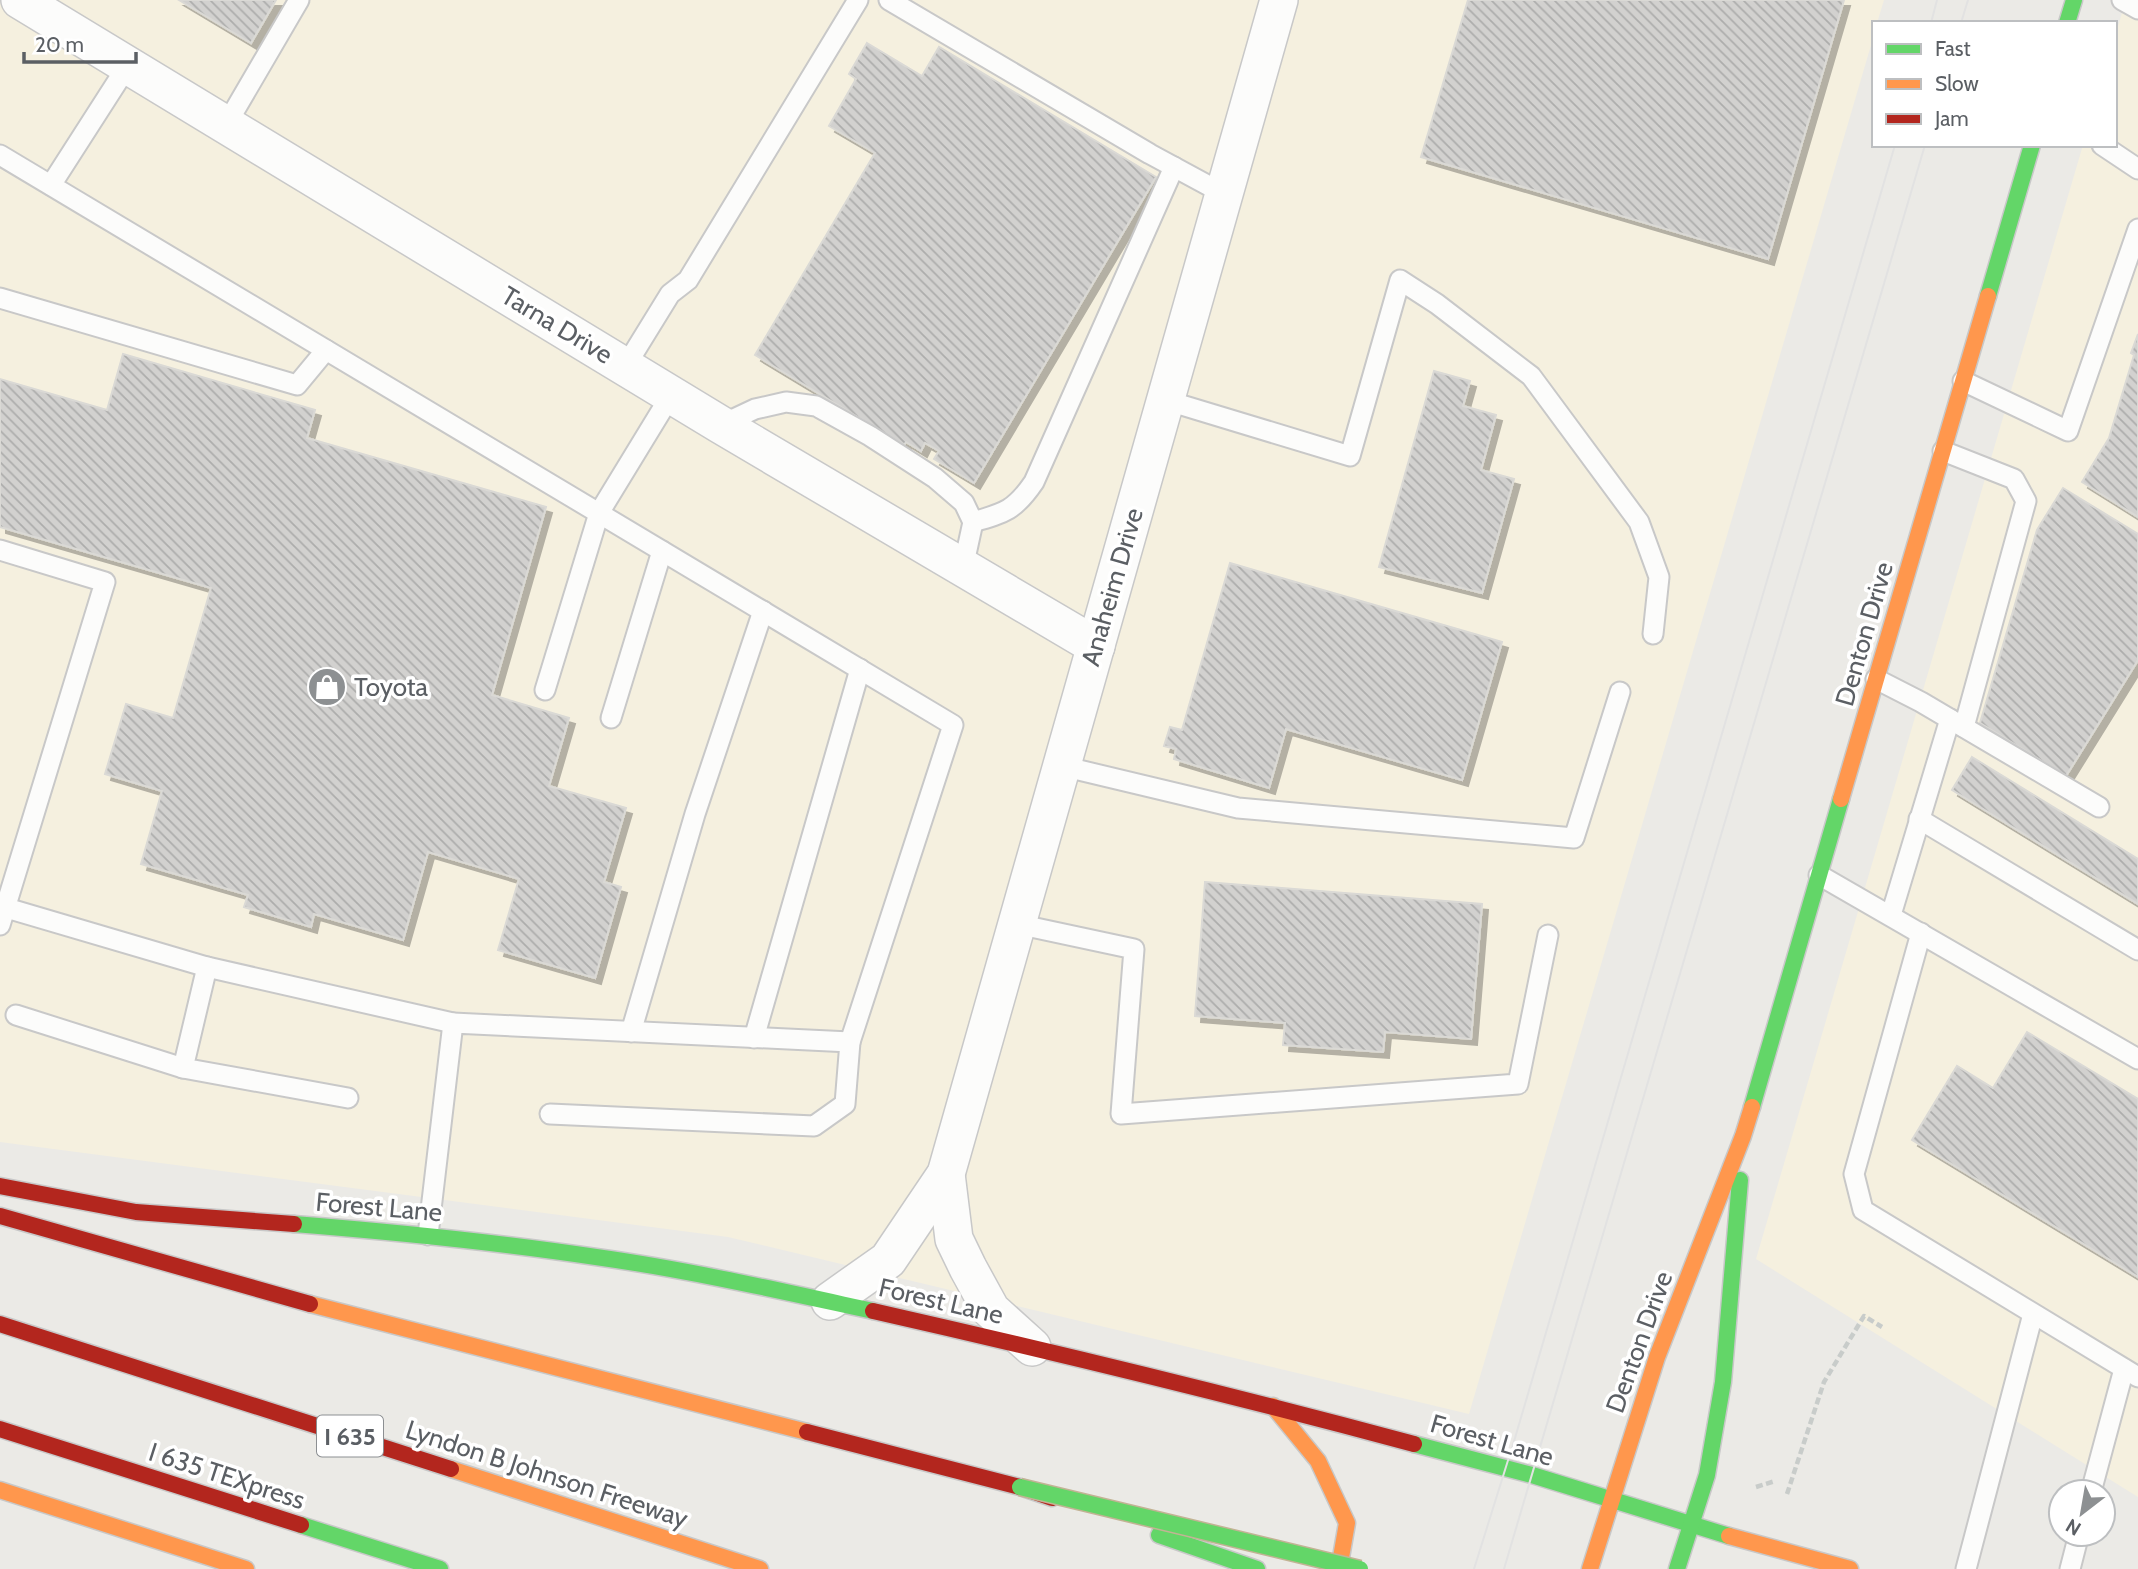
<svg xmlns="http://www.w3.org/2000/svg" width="2138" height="1569" font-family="Cabin,sans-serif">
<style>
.commercial{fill:#f5f0df}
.building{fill:url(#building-back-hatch);stroke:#dad9d5;stroke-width:2;filter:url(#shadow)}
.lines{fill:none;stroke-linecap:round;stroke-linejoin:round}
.lane-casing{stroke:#c8c8c8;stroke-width:23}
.street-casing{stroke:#c8c8c8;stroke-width:40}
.fast-casing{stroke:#c8c8c8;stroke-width:19}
.slow-casing{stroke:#c8c8c8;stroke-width:19}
.jam-casing{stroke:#c8c8c8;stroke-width:19}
.path{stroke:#c8ccca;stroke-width:4.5;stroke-dasharray:7 3.5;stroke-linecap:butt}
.lane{stroke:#fcfcfb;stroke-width:19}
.street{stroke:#fcfcfb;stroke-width:37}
.fast{stroke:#63d668;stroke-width:16}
.slow{stroke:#ff974d;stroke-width:16}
.jam{stroke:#b3261e;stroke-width:16}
.tram{stroke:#e2e2e2;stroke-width:2}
.fast-bridge-casing{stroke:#c2b394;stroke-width:19;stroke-linecap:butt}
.fast-bridge{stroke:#63d668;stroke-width:16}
.labels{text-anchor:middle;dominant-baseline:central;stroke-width:7;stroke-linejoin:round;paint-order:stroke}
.shield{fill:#fff;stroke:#8c8f92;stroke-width:2}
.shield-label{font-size:24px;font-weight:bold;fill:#5b5f64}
.street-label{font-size:26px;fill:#5b5f64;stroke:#fff}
.poi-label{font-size:26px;fill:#5b5f64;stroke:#fff;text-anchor:start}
</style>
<defs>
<pattern id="building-back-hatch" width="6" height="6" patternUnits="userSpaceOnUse" patternTransform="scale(1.75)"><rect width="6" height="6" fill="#d2d1cf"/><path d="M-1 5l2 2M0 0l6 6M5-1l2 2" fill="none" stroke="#adadac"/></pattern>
<filter id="shadow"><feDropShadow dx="6" dy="6" stdDeviation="0" flood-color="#0004"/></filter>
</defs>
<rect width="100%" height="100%" fill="#ebeae6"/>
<!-- commercial -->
<g class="commercial">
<polygon points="0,0 1884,0 1877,23 1874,23 1874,35 1469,1414 728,1237 0,1142"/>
<polygon points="2126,0 2138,0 2138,1497 1756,1259 2083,145 2115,145 2115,36"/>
</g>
<!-- building -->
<g class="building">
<polygon points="179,0 276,0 251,43"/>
<polygon points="1468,0 1844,0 1768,259 1421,157"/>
<polygon points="867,43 922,76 939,47 1156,177 974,483 934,459 939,451 925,443 921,451 906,442 904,445 755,355 875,153 829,126 856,79 849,74"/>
<polygon points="2138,334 2138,517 2082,482 2109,438 2134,355 2131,353"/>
<polygon points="123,354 315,410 307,438 546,507 492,695 569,718 549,786 626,808 604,882 621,887 595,978 498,950 519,879 428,852 403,940 314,914 311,927 244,907 248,895 141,864 162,791 105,774 126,704 173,718 211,588 0,527 0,379 107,410"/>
<polygon points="1434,371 1470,381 1463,406 1496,415 1481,470 1514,479 1482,593 1379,567"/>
<polygon points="2063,488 2138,534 2138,660 2066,776 1980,723 2037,530"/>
<polygon points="1230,563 1502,642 1462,780 1286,729 1269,788 1174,759 1176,749 1164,746 1170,727 1182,730"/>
<polygon points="1972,757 2138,859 2138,904 1952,790"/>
<polygon points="1205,882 1482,904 1471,1039 1385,1032 1383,1052 1283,1045 1285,1023 1195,1016"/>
<polygon points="2027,1032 2138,1099 2138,1277 1912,1140 1957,1066 1993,1088"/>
</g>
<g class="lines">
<defs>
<g id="lane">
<polyline points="889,0 1150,154 1224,194"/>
<polyline points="2122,0 2138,9"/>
<polyline points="226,125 299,0"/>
<polyline points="2102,145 2138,169"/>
<polyline points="0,155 953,725 850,1042 453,1023 428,1235"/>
<polyline points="51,185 128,65"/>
<polyline points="0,298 297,385 326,350"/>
<polyline points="625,367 670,294 688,280 858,0"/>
<polyline points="1963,381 2068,431 2138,229"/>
<polyline points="1165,400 1350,456 1400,280 1437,304 1531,376 1639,522 1659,577 1653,634"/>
<polyline points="721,425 755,409 786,402 816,406 870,436 935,478 964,503 973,522 963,568"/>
<polyline points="1943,451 2014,479 2026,501 1964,727"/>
<path d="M973,522C1005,513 1015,510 1034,482L1174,167"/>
<polyline points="0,550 105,582 0,925"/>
<polyline points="1876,679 1921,702 2099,807"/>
<polyline points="545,690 599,513 671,395"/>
<polyline points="611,718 662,551"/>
<polyline points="1062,766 1238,808 1574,838 1620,692"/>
<polyline points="1919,819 2138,950"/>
<polyline points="1819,875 2138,1059"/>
<polyline points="0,906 207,967 453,1023"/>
<polyline points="1891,915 1950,719"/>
<polyline points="1017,924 1134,949 1121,1114 1518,1084 1548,935"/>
<polyline points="1921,933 1854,1174 1863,1210 2138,1377"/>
<polyline points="207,967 183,1068 348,1098"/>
<polyline points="16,1015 183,1068"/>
<polyline points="631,1032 695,814 763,611"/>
<polyline points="754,1038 860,669"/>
<polyline points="550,1114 814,1126 845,1104 850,1042"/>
<polyline points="2091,1492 2124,1369"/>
<polyline points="1966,1569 2033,1314"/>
<polyline points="2070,1569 2079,1534"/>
</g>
<g id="street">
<polyline points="20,0 721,425 1096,646"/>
<polyline points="946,1174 954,1239 968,1268 991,1310 1032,1347"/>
<polyline points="830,1301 888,1260 946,1174 1279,0"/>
</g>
<g id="fast">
<polyline points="2067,23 2074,0"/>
<polyline points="1988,296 2032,145"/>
<polyline points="1752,1107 1841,799"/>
<path d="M294,1224C395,1232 496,1242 596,1257C689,1270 781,1291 873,1311"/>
<polyline points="1414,1444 1532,1475 1729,1536"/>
<polyline points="301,1525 440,1569"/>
<polyline points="1159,1535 1257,1569"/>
<polyline points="1677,1569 1707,1475 1723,1382 1740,1180"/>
</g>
<g id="slow">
<polyline points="1841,799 1988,296"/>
<polyline points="310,1304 807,1432"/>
<polyline points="1273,1406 1318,1461 1347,1523 1339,1569"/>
<polyline points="451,1469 760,1569"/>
<polyline points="0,1490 246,1569"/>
<polyline points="1729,1536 1850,1569"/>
<polyline points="1590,1569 1657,1357 1743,1136 1752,1107"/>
</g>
<g id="jam">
<polyline points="0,1186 136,1212 294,1224"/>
<polyline points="0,1216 310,1304"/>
<path d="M873,1311C1054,1352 1235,1396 1414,1444"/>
<polyline points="0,1324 451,1469"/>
<polyline points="0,1429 301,1525"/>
<polyline points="807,1432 1020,1487 1052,1498"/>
</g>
</defs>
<!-- lane casing -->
<use href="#lane" class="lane-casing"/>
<!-- street casing -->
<use href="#street" class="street-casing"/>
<!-- fast casing -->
<use href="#fast" class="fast-casing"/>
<!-- slow casing -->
<use href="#slow" class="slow-casing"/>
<!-- jam casing -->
<use href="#jam" class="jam-casing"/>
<!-- path -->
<g class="path">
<polyline points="1756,1487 1775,1481"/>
<polyline points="1787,1494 1824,1382 1864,1316 1882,1327"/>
</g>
<!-- lane -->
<use href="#lane" class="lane"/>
<!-- street -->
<use href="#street" class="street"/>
<!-- fast -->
<use href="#fast" class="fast"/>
<!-- slow -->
<use href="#slow" class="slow"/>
<!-- jam -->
<use href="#jam" class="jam"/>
<!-- tram -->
<g class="tram">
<polyline points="1931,23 1937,0"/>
<polyline points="1961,23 1968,0"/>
<polyline points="1474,1569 1515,1438 1895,145"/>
<polyline points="1504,1569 1925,145"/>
</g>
<defs>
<polyline id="fast-bridge" points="1020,1487 1360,1569"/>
</defs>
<!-- fast-bridge casing -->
<use href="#fast-bridge" class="fast-bridge-casing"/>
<!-- fast-bridge -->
<use href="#fast-bridge" class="fast-bridge"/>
</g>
<!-- icons -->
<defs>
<symbol id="shop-disc" viewBox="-11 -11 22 22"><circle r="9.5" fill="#8d9092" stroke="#fff"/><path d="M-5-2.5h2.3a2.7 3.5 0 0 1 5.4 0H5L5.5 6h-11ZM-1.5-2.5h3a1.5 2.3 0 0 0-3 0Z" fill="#fff"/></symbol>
</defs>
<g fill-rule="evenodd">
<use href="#shop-disc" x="305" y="665" width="44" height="44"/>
</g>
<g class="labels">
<!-- shield labels -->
<rect class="shield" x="317" y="1415.5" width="66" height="41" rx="5"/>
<g class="shield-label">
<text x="350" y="1436">I 635</text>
</g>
<!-- street labels -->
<g class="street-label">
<text transform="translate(557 325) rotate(31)">Tarna Drive</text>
<text transform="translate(1112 587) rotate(-74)">Anaheim Drive</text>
<text transform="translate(1864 634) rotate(-74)">Denton Drive</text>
<text transform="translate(379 1207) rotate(5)">Forest Lane</text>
<text transform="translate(941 1301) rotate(13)">Forest Lane</text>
<text transform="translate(1639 1342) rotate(-70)">Denton Drive</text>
<text transform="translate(1492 1440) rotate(16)">Forest Lane</text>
<text transform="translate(547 1474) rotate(18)">Lyndon B Johnson Freeway</text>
<text transform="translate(227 1476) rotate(18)">I 635 TEXpress</text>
</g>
<!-- poi labels -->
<g class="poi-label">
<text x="354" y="687">Toyota</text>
</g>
</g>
<!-- legend -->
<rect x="1872" y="21" width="245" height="126" fill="#ffffff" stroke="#bdbfc1" stroke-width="2"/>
<rect x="1886" y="44" width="35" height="10" fill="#63d668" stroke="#bdbfc1" stroke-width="2"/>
<text x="1935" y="56" font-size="21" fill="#5b5f64">Fast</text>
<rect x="1886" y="79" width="35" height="10" fill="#ff974d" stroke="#bdbfc1" stroke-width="2"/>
<text x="1935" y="91" font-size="21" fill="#5b5f64">Slow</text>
<rect x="1886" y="114" width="35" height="10" fill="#b3261e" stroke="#bdbfc1" stroke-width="2"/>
<text x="1935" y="126" font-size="21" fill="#5b5f64">Jam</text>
<!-- north arrow -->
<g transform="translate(2082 1513) rotate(211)"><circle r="33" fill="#ffffff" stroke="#bdbfc1" stroke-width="2"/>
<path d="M0-5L12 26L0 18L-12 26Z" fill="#8d9092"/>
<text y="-10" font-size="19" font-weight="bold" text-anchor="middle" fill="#5b5f64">N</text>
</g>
<!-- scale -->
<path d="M24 52v10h112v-10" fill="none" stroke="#5b5f64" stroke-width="3.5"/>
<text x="35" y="52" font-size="21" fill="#5b5f64" stroke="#ffffff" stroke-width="5" paint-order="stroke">20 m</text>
</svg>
